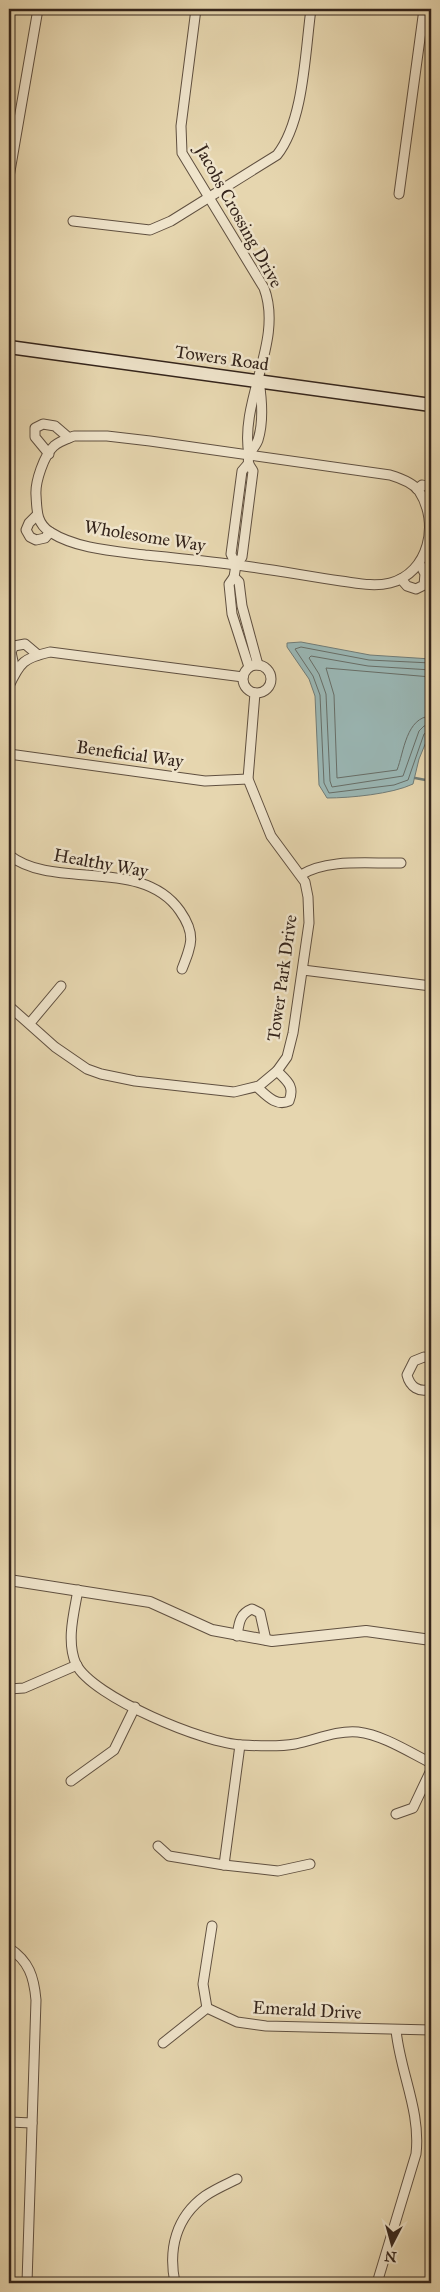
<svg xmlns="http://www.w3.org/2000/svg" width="440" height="2292" font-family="'IM FELL Great Primer',serif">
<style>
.water{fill:#9ab7b5;stroke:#717c77}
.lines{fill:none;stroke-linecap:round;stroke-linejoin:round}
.shore{stroke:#676e68;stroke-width:1}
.stream{stroke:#717c77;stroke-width:2.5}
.minor-casing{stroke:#605040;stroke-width:11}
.tertiary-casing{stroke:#605040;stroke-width:12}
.secondary-casing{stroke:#34241b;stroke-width:15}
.minor{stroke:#efe4cb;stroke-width:9}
.tertiary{stroke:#efe4cb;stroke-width:10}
.secondary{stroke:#efe4cb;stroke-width:12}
.labels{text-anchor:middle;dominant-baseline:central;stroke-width:5;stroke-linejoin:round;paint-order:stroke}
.street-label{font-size:18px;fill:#34241b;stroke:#efe4cb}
</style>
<rect width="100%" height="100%" fill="#e6d6af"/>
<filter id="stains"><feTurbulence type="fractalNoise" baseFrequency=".004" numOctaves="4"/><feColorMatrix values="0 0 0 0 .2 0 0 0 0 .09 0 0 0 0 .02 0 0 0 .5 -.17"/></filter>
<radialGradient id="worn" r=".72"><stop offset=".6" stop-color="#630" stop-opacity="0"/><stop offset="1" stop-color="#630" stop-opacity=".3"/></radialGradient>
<!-- water -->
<path class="water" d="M301,642L370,655L431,659V730L419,759L413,784C392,794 350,798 327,798L319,785L315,696L309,679L287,647V643Z"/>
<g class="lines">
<!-- shore -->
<g class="shore">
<polyline points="431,663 369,660 301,647 295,649 313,676 320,695 324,783 329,793 394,785 408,780 424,734 431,730"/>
<polyline points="431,670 368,666 311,656 309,658 319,674 326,694 330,781 332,787 403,776 419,731 424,726 431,724"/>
<path d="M431,677L326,668L334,695L337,778L397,770C404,752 406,717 431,716"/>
</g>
<!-- stream -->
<polyline class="stream" points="415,778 431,781"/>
<defs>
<g id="minor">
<path d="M196,9L181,126L182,153L264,288C284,341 239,400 249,455"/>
<polyline points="9,177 38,9"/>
<polyline points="399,194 424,9"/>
<path d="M73,221L150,230L171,221L277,155C304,121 305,52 311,9"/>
<path d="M74,436H107L150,441L390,475C400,478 413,483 419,491C440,523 429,573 390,583C373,587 357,583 341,581C306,576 271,569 236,565C206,561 175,558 145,555C114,551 77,549 50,532C36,523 37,510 36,495C35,482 44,455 54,446C60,441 67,439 74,436Z"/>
<polyline points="49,454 35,437 35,428 43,424 55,426 69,438"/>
<polyline points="417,489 422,485 431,487"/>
<polyline points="37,515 29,523 26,530 30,537 36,540 45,538 50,532"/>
<polyline points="236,565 231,554 242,471 248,464"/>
<polyline points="234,577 229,584 232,614 249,667"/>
<polyline points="401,579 407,586 416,589 424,585 425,574 420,564"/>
<circle cx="257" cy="679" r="14"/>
<path d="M258,665L242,606L239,582L234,577L236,565L242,557L253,471C250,466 247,463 249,457C250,451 256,446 258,440C264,421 262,400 259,381"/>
<polyline points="15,671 11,652 14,646 25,644 38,655"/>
<path d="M9,686C20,662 24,658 50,652L243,677"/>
<polyline points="9,754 205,781 248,779"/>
<path d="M9,855C54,891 142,856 180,911C196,934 192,944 182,969"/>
<path d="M301,875C328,858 370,864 401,863"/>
<polyline points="303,970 431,986"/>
<polyline points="9,1006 55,1047 87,1069 101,1074 135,1081 234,1092 259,1086 277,1071 287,1057 293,1033 309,923 308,897 305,882 271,836 248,779 255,693"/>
<polyline points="30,1023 61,986"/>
<path d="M257,1087C266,1095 276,1107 289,1101C295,1086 287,1081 277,1071"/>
<path d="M431,1359L424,1357L414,1361L407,1375C410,1387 419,1393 431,1389"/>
<path d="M78,1590C74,1613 66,1641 76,1664C92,1697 206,1744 242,1745C259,1746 279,1747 295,1744C315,1740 337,1730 358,1732C383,1735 409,1752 431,1763"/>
<path d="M237,1636C239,1624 239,1614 252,1609L260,1613L266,1640"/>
<polyline points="9,1689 24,1688 77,1665"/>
<polyline points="71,1781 114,1750 135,1707"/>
<polyline points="396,1814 413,1808 431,1770"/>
<polyline points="158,1846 169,1856 224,1865 278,1871 310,1864"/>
<polyline points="224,1865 240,1745"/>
<path d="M9,1948C29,1961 34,1977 36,2000L27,2283"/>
<polyline points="207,2008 237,2022 266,2026 431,2030"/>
<polyline points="207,2008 203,1984 212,1926"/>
<polyline points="163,2043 207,2008"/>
<polyline points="9,2122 32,2123"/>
<path d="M175,2283C168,2249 176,2217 205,2196C215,2189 227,2184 237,2179"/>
<path d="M377,2283L416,2154C421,2111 400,2072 396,2030"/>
</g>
<polyline id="tertiary" points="9,1580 150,1602 212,1630 272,1641 366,1631 431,1640"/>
<polyline id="secondary" points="9,347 431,405"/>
</defs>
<!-- minor casing -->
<use href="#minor" class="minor-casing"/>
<!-- tertiary casing -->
<use href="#tertiary" class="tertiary-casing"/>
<!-- secondary casing -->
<use href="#secondary" class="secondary-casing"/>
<!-- minor -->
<use href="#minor" class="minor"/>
<!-- tertiary -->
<use href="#tertiary" class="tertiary"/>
<!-- secondary -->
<use href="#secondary" class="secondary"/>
</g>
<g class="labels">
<!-- street labels -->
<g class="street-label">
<text transform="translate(239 216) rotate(61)">Jacobs Crossing Drive</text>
<text transform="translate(222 358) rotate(8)">Towers Road</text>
<text transform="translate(145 536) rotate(9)">Wholesome Way</text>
<text transform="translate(130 754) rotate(8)">Beneficial Way</text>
<text transform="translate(101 863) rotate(10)">Healthy Way</text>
<text transform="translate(282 978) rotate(-82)">Tower Park Drive</text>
<text transform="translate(307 2010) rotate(3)">Emerald Drive</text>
</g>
</g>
<!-- margin -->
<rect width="440" height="2292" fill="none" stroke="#e6d6af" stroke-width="30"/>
<rect x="10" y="10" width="420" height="2272" fill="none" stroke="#34241b" stroke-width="2.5"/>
<rect x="15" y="15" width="410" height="2262" fill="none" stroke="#34241b"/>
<!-- north arrow -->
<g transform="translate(392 2244) rotate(186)" stroke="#efe4cb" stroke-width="4" paint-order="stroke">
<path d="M0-4L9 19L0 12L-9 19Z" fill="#34241b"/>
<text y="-8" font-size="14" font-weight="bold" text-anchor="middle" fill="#34241b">N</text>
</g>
<rect width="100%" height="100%" filter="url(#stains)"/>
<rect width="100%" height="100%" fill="url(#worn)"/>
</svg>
